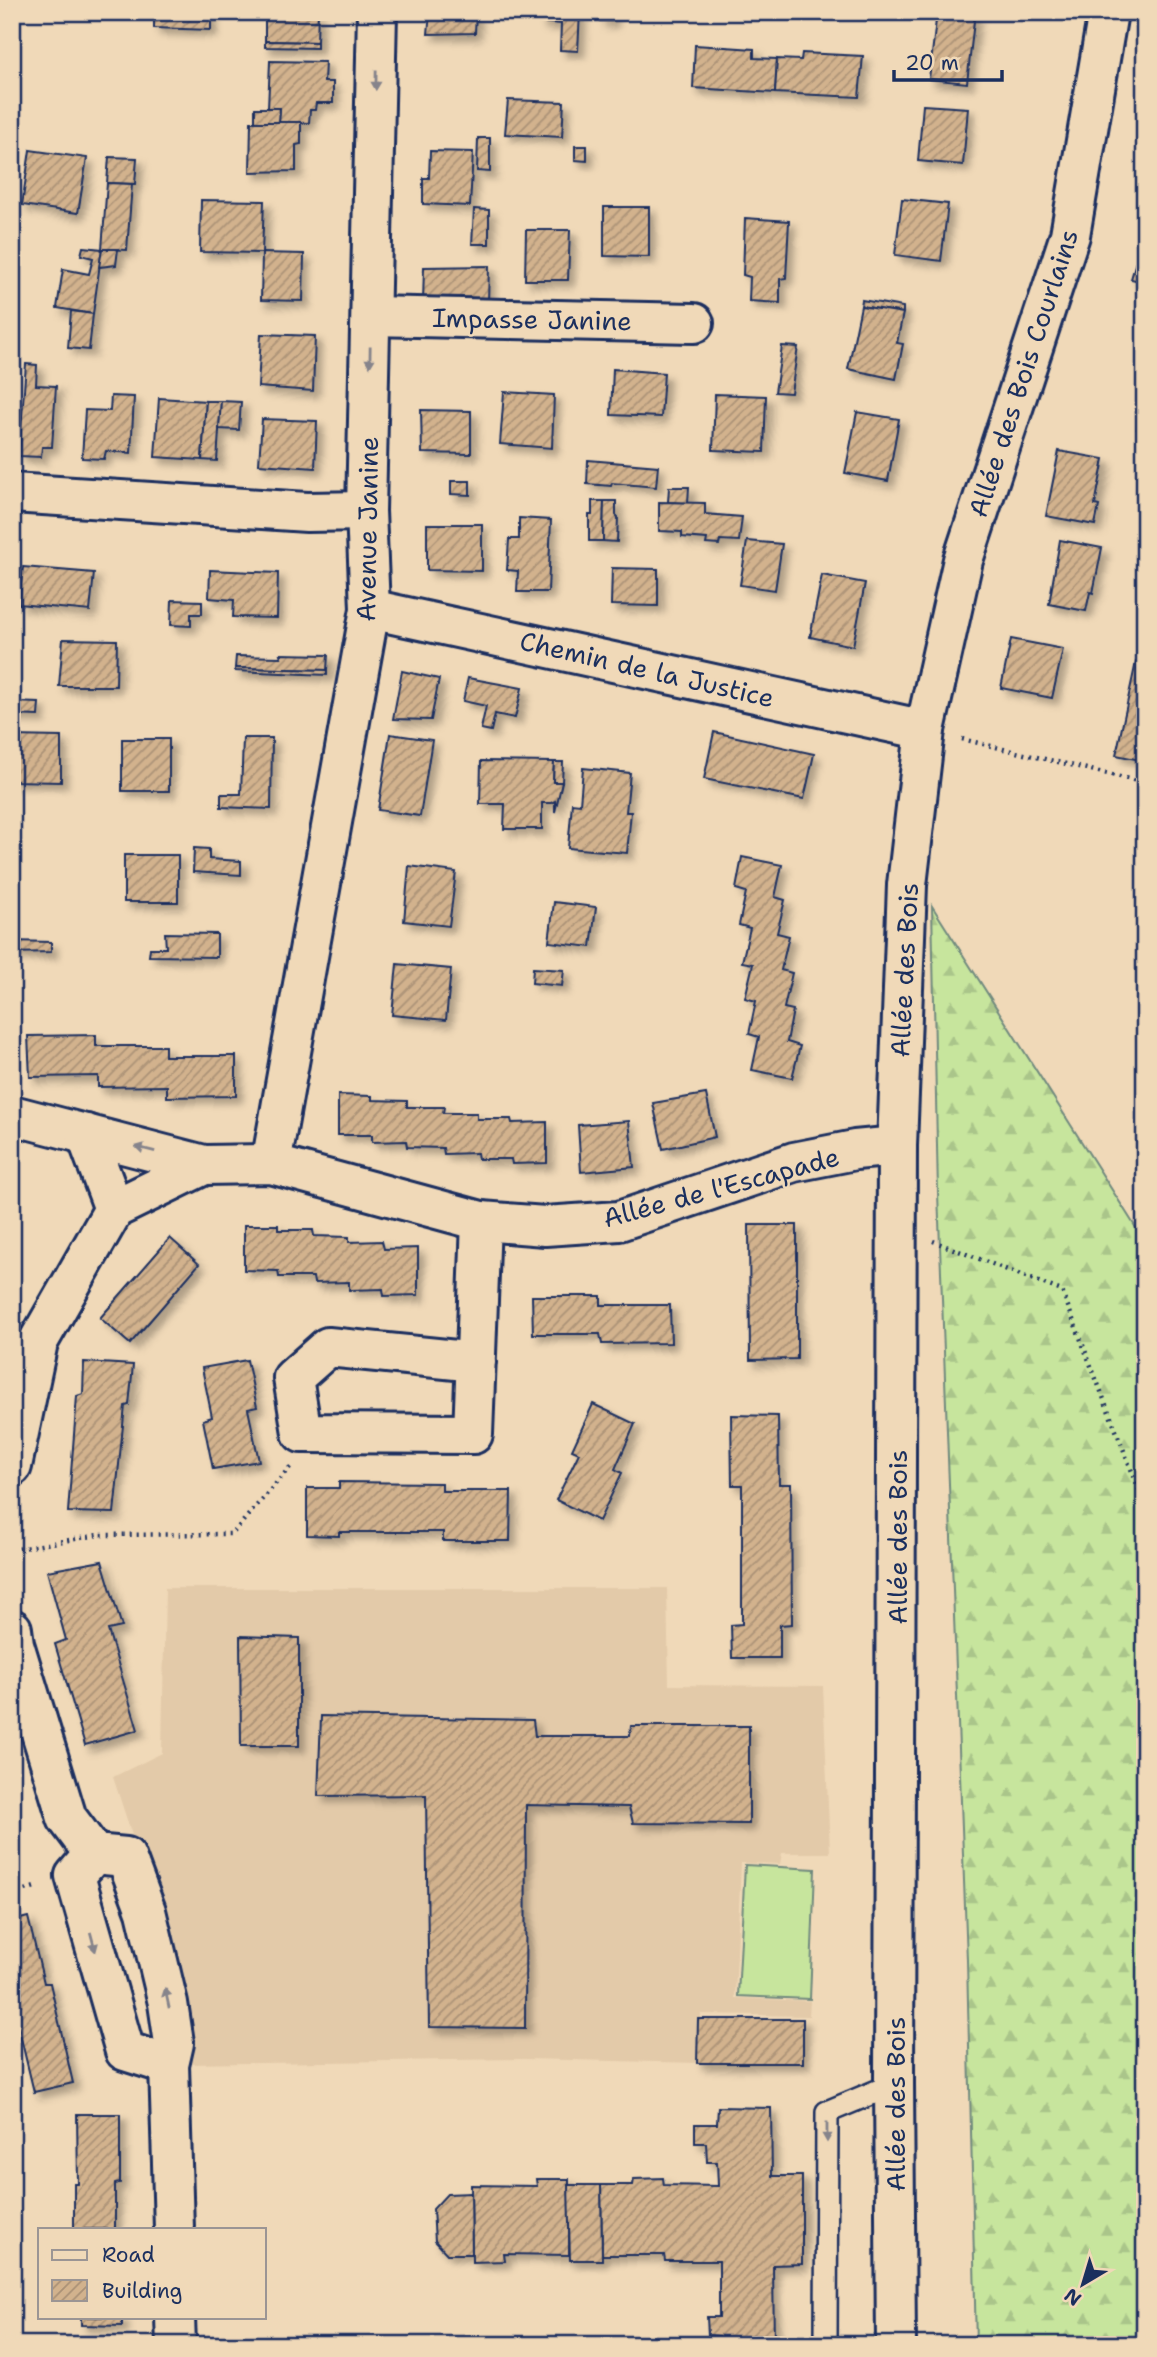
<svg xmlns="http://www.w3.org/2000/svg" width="1157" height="2357" font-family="'Shantell Sans',sans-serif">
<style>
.built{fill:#e3caa9}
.forest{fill:url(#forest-firs);stroke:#718a7e;stroke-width:2}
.garden{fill:#c7e59d;stroke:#718a7e;stroke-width:2}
.building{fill:url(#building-hatch);stroke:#1b2f5e;stroke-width:2;filter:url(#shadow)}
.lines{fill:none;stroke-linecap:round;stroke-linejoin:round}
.lane-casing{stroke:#1b2f5e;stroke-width:26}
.street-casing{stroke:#1b2f5e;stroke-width:44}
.path{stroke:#1b2f5e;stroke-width:4.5;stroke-dasharray:2 5;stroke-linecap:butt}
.lane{stroke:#f0d9b8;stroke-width:21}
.street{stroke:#f0d9b8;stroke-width:38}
.oneway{fill:#86848b}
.labels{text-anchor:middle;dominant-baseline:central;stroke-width:5;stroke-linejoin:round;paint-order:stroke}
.street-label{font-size:26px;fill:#1b2f5e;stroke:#f0d9b8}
</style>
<defs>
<pattern id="forest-firs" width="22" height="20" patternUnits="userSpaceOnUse" patternTransform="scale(1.75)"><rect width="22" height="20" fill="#c7e59d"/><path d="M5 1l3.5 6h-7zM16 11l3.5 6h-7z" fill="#aac58a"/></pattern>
<pattern id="building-hatch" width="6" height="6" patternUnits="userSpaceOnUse" patternTransform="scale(1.75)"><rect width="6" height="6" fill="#d2b28d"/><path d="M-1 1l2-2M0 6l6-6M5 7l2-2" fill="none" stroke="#aa9176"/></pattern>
<filter id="shadow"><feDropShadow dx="6" dy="6" stdDeviation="3.5" flood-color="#0004"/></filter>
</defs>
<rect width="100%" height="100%" fill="#f0d9b8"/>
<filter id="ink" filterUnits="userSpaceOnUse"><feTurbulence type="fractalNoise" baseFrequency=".0143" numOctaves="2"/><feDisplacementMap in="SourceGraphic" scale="14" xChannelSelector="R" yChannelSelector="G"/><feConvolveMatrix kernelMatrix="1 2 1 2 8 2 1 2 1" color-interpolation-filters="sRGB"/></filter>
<g filter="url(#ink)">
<!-- built -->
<polygon class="built" points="165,1588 667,1588 669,1685 823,1686 830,1853 782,1853 780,1864 741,1863 735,1998 810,2001 809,2016 701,2014 701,2063 525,2059 188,2064 159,1918 113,1777 162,1753"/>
<!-- forest -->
<polygon class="forest" points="932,906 1145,1242 1145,2345 976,2345 967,1960 938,1193"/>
<!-- garden -->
<polygon class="garden" points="745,1865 815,1869 810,1999 738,1996"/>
<!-- building -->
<g class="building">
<polygon points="154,12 211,12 211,30 154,28"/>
<polygon points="265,12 318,12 317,42 265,41"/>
<polygon points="430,12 476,12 475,33 428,34"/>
<polygon points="540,12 580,12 578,51 560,50 561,24 540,22"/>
<rect x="600" y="12" width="12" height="9"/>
<polygon points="937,12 975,12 967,83 929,79"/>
<polygon points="265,41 317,42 317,48 265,47"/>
<polygon points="695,45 754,49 754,58 777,59 775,93 693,88"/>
<polygon points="802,53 863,56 859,97 775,93 777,59 801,60"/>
<polygon points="270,61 325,62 324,82 333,82 333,103 316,103 315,110 310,110 309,123 279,122 280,108 268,109"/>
<polygon points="508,100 564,102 562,137 505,134"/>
<polygon points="923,105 968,108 963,165 918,161"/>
<polygon points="255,108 280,108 279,122 255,122"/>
<polygon points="251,122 301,122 301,144 296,145 296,171 250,172"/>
<polygon points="478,138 490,138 490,172 477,171"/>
<polygon points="575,146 587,146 587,161 575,160"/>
<polygon points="30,150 87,158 78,213 22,205"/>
<polygon points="430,151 473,152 470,206 423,204 423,178 429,178"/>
<polygon points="109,157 137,158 135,184 107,183"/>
<polygon points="107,183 132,184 127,250 102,249"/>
<polygon points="902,199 948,204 941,261 895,255"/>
<polygon points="201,200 264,201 262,253 200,252"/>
<polygon points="604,207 649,207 649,257 604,256"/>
<polygon points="474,209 489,210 489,244 472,244"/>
<polygon points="745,218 789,221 786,278 780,279 780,303 749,301 750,277 743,275"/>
<polygon points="526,230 570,230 568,280 525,280"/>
<polygon points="1145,230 1145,282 1131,279"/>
<polygon points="83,247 102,249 93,314 57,308 63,269 89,274 93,258 81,255"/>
<polygon points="102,249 118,249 116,265 99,267"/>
<polygon points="262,253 304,254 303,301 261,300"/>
<polygon points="489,266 488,303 423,303 424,267"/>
<polygon points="862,300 903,307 903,313 861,306"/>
<polygon points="861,306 903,313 897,343 903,344 896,379 848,369"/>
<polygon points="71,311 93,314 89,350 68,348"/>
<polygon points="261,334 315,336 313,391 258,387"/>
<polygon points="782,346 798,347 791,393 775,392"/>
<polygon points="26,364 37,365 36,385 56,386 52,447 42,447 41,457 19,456"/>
<polygon points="613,369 664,373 661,417 611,415"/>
<polygon points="504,392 554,395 552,448 500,444"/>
<polygon points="715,394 766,396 764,452 713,450"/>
<polygon points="1145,394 1145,431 1137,429"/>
<polygon points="111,396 134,397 131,453 106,451 104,459 82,458 85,410 110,411"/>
<polygon points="159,398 206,401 202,460 155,457"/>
<polygon points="206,401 221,401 217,461 202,460"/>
<polygon points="221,401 241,402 239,430 219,429"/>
<polygon points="421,410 471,411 471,454 422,453"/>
<polygon points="857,412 899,419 888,481 845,473"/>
<polygon points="262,419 317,421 315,468 259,464"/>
<polygon points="1059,451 1104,459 1095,505 1099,506 1095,525 1046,516"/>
<polygon points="588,460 658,466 656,487 612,483 611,486 587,484"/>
<polygon points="451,481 470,481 470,495 451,494"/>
<polygon points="669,487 689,487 688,503 668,502"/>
<polygon points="592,501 604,501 603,541 589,541 589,515 592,515"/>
<polygon points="604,501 616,501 616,515 618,517 617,542 603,541"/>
<polygon points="659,502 705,503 705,514 742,517 739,541 720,540 719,545 706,544 707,539 682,537 682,532 659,531"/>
<polygon points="519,518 551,520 548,592 517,592 518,571 507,570 509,539 519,539"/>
<polygon points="427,524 482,524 482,571 427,570"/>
<polygon points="1060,540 1102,548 1093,593 1090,592 1086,611 1049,604"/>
<polygon points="747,541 782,544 775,590 740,585"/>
<polygon points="23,567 94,573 90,611 19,604"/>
<polygon points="612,568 658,569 658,606 611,605"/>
<polygon points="210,570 278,573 277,618 233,617 234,600 209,598"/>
<polygon points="822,575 865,583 853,646 810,637"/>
<polygon points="172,600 202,601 202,614 191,614 191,626 171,625"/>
<polygon points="63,639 117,640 116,686 59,686"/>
<polygon points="1011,639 1063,649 1052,698 1001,688"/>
<polygon points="280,654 328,655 327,670 235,668 236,656 281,657"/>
<polygon points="1136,662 1145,663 1145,761 1116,755"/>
<polygon points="235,668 327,670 327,675 235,671"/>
<polygon points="402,671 439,679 431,720 393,719"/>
<polygon points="468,678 522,688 515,718 495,714 491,731 481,729 486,706 463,701"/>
<polygon points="12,702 39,703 38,716 12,715"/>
<polygon points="714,732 814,754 804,799 704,779"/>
<polygon points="390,734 432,740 420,816 378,810"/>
<polygon points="12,736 61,737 61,782 12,781"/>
<polygon points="243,738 272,738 271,809 221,807 221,794 241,794"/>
<rect x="122" y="739" width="47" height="52"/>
<polygon points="481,761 554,762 553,782 562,782 555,812 555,801 551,803 542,803 542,829 504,829 505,804 480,804"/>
<polygon points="554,762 563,762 562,782 553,782"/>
<polygon points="583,768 630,773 626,812 631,812 627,853 568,848 572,803 580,804"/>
<polygon points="194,848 209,849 209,859 241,861 241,875 193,872"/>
<rect x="124" y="855" width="54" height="47"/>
<polygon points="742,857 782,865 775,897 785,900 777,933 789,936 781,970 792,973 784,1008 793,1010 787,1042 800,1046 792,1078 752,1070 759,1037 749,1034 756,1001 745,998 753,964 742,962 750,928 739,925 746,892 736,889"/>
<polygon points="409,866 456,872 449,926 404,921"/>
<polygon points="554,902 596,907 591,947 549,942"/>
<polygon points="165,933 217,934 217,957 149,956 150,948 166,948"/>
<polygon points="12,941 51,942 51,952 12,953"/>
<polygon points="397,964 451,969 446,1020 392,1015"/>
<polygon points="533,968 564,970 562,986 532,983"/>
<polygon points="96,1035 96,1046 165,1046 165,1056 236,1056 236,1096 167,1097 167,1086 98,1087 98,1076 30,1077 28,1036"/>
<polygon points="706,1094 715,1137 663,1149 653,1103"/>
<polygon points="338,1095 372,1096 372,1100 407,1101 407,1107 444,1107 443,1113 477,1113 477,1119 511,1119 512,1123 547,1122 547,1163 512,1164 511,1159 478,1159 477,1153 444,1154 443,1148 407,1147 406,1141 372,1142 372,1135 338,1135"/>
<polygon points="629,1121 634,1167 581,1172 578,1125"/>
<polygon points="244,1225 278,1225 278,1230 313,1230 314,1236 349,1237 349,1242 382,1241 384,1249 418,1248 418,1295 384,1296 383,1289 349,1290 349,1282 314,1283 313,1277 279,1277 278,1271 244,1270"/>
<polygon points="749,1225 797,1225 797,1359 750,1360"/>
<polygon points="170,1238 199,1264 130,1344 100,1318"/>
<polygon points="532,1296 601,1296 601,1305 670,1305 671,1343 602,1344 600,1334 533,1334"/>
<polygon points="247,1360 257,1407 248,1409 259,1461 213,1469 203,1420 212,1417 202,1368"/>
<polygon points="84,1362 133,1365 129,1405 125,1406 114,1513 68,1512 77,1396 83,1394"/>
<polygon points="593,1404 635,1424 615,1469 622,1473 599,1521 556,1500 579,1453 572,1450"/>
<polygon points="731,1415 778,1416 779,1484 791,1484 792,1624 780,1625 780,1658 732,1658 731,1625 742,1624 742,1485 732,1485"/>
<polygon points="339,1482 442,1483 442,1491 511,1491 510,1541 443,1541 443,1532 339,1532 339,1536 307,1535 307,1488 339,1488"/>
<polygon points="102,1561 122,1627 108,1630 138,1730 85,1745 55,1644 66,1640 47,1571"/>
<polygon points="240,1636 299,1638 299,1746 241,1746"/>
<polygon points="321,1716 533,1720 535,1736 630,1736 631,1726 749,1726 749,1824 633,1823 629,1807 526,1805 525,2028 429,2027 426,1795 318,1796"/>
<polygon points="28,1917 44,1983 50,1983 73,2083 34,2092 12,2001 12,1921"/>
<polygon points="698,2019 803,2019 803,2063 697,2063"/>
<polygon points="718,2107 771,2108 772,2176 802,2176 802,2264 773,2265 774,2345 719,2345 719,2336 708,2335 707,2317 719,2317 719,2261 665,2261 664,2255 602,2255 601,2185 633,2185 634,2179 663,2178 664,2185 718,2186 717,2162 707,2162 706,2143 695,2143 695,2124 717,2124"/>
<polygon points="77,2114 120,2114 120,2183 115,2184 115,2229 74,2229 74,2184 78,2184"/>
<polygon points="536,2179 569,2179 569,2255 504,2254 505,2261 472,2262 471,2185 537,2186"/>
<polygon points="568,2185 601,2185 602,2260 570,2260"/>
<polygon points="471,2193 472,2254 447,2254 435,2241 433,2209 447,2194"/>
<polygon points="81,2317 122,2317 122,2326 81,2325"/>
</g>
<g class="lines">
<defs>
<polyline id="lane" points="826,2345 827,2112 894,2084"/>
<g id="street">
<polyline points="371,316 694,323"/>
<polyline points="12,493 307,512 366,511"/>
<polyline points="370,609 925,730"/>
<polyline points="12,1115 204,1165 271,1164 481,1221 545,1226 619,1221 794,1162 855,1150 897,1146"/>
<polyline points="86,1134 114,1209"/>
<polyline points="271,1164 370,609 366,511 377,12"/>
<polyline points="476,1362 328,1347 293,1378 302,1433 473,1434 481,1221"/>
<polyline points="12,1466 38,1342 114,1209 204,1165"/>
<polyline points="12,1629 14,1644 67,1818 94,1854 126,1857 146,1911 168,2003 174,2043 169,2065 174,2229"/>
<polyline points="94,1854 75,1876 125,2051 169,2065"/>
<polyline points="175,2317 176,2345"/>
<polyline points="896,2345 894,2084 897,1146 907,885 925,730 963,560 1070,235 1108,12"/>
</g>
</defs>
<!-- lane casing -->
<use href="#lane" class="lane-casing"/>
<!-- street casing -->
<use href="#street" class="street-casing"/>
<!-- path -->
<g class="path">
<polyline points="962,739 1145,783"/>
<polyline points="933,1241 1062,1291 1145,1505"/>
<polyline points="12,1550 98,1535 232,1534 291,1466"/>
<polyline points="12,1894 38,1886"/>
</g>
<!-- lane -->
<use href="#lane" class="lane"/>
<!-- street -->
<use href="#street" class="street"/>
</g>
<!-- one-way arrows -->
<defs><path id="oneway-solid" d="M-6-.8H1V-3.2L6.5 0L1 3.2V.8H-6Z" transform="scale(1.75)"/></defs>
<g class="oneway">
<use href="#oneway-solid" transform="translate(376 80) rotate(91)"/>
<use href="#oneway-solid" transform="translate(370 357) rotate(91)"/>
<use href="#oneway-solid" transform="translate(145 1149) rotate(-166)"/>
<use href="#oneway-solid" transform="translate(93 1942) rotate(75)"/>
<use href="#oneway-solid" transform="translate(167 1998) rotate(-102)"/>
<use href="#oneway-solid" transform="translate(827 2132) rotate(90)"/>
</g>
</g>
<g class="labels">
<!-- street labels -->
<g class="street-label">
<text transform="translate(532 319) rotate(1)">Impasse Janine</text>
<text transform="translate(1023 373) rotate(-72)">Allée des Bois Courlains</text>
<text transform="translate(367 529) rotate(-89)">Avenue Janine</text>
<text transform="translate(647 669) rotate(13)">Chemin de la Justice</text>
<text transform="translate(904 970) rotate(-87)">Allée des Bois</text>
<text transform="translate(721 1187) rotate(-15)">Allée de l'Escapade</text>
<text transform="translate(897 1537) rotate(-90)">Allée des Bois</text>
<text transform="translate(895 2104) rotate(-90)">Allée des Bois</text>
</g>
</g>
<!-- margin -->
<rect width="1157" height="2357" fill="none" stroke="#f0d9b8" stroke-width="42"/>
<rect x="21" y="21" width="1115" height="2315" fill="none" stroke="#1b2f5e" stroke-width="2.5" filter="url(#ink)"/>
<!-- legend -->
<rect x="38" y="2228" width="228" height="91" fill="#f0d9b8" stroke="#9b9594" stroke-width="2"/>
<rect x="52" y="2250" width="35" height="10" fill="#f0d9b8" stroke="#9b9594" stroke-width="2"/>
<text x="102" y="2262" font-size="21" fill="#1b2f5e">Road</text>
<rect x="52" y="2280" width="35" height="21" fill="url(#building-hatch)" stroke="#9b9594" stroke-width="2"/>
<text x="102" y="2298" font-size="21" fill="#1b2f5e">Building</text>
<!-- north arrow -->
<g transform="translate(1083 2284) rotate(218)" stroke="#f0d9b8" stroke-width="5" paint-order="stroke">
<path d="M0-5L12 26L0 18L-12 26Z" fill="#1b2f5e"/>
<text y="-10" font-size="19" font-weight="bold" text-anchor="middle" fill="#1b2f5e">N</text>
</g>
<!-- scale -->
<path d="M894 70v10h108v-10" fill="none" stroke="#1b2f5e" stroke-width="3.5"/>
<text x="905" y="70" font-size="21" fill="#1b2f5e" stroke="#f0d9b8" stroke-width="5" paint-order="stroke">20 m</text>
</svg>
